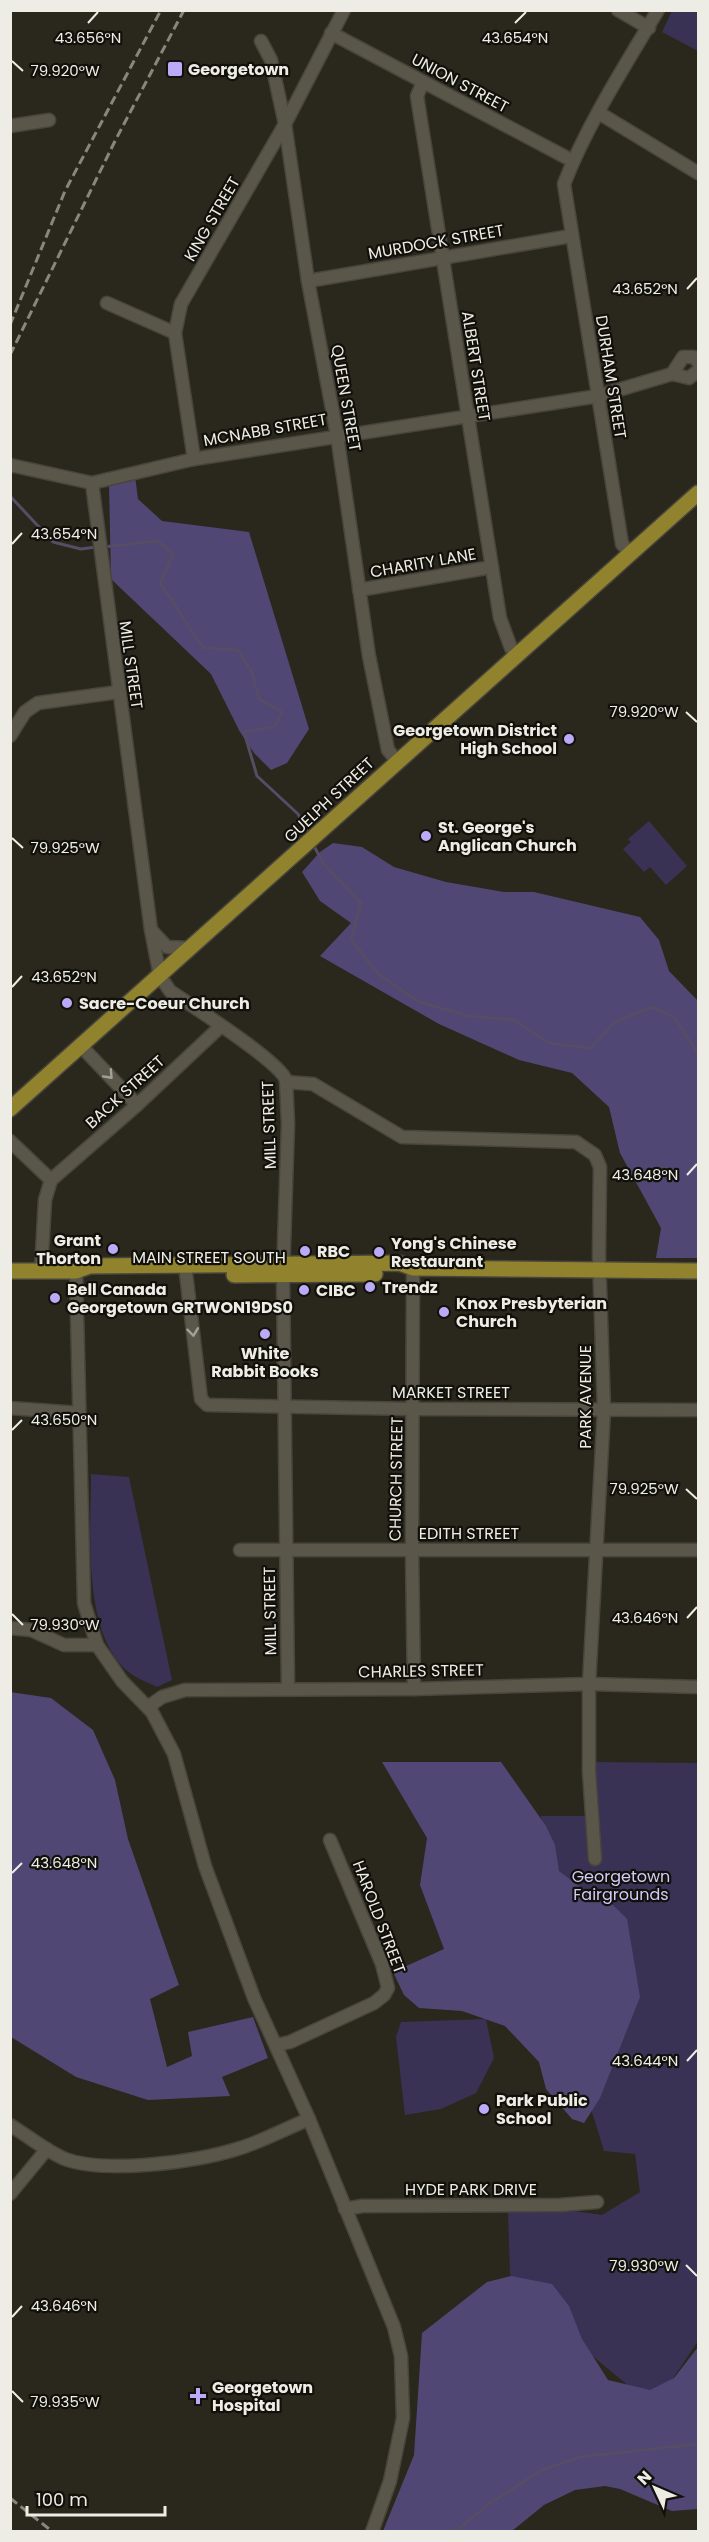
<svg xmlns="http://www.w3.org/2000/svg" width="709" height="2542" font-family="Poppins,sans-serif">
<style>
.green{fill:#393255}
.forest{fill:#514774}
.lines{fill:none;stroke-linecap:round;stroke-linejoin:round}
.stream{stroke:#554c65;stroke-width:3}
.minor-casing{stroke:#47453c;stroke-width:15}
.major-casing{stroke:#47453c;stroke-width:18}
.minor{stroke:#5a574a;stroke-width:12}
.major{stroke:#91822e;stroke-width:15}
.rail{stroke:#89867d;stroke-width:3;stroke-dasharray:9 4.5;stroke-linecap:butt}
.oneway{stroke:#a4a298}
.ticks{fill:none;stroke:#eeede5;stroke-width:2}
.poi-dot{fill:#b9abf7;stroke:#11100b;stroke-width:2}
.labels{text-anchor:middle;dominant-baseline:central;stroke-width:4.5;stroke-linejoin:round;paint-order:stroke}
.poi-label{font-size:16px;font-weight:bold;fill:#eeede5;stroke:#11100b;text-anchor:start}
.street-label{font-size:16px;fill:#eeede5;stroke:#11100b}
.park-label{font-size:16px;fill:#d2caf7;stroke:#11100b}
.ticks-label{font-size:15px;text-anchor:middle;fill:#eeede5;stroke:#11100b;stroke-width:4.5;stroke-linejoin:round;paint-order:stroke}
</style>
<rect width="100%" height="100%" fill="#2a271c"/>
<!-- green -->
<g class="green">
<polygon points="672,11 698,11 698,51 662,32"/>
<polygon points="649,821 687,866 666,885 650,867 644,872 623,849 631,842 628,839"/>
<path d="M91,1474L129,1477L172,1680L157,1687C147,1682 133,1677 125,1669C82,1629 91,1529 91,1474Z"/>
<polygon points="592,1762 698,1763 698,2341 664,2392 630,2387 589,2353 563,2324 510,2275 508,2212 574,2211 602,2215 640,2192 635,2154 604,2151 585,2089 550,2087 541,1816 587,1816"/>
<polygon points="486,2019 494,2058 476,2093 441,2109 405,2115 396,2037 401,2022"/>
</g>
<!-- forest -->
<g class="forest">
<polygon points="135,476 138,499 162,521 249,532 309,729 287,763 271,770 254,753 240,732 211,674 111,579 109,484"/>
<polygon points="333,843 362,847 394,867 446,882 504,892 534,892 640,917 659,940 669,971 698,1001 698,1258 656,1258 661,1228 620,1153 609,1107 572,1073 519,1060 439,1024 320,956 351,923 320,901 302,872 320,852"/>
<polygon points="10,1692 51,1698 93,1730 115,1780 128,1839 179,1985 150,1999 167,2067 192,2056 188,2032 253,2017 268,2058 222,2077 230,2096 148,2100 76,2077 11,2037"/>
<polygon points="382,1762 501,1762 546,1826 555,1845 559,1871 583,1889 607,1899 627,1919 640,1997 600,2098 584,2123 572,2119 546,2089 539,2062 505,2026 462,2011 419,2008 404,1995 393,1972 444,1949 420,1885 427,1838"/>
<polygon points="511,2276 552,2284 569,2306 582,2339 608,2380 650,2390 674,2378 698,2347 698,2509 672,2511 620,2489 605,2486 575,2490 544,2505 512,2531 383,2531 414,2455 422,2333 487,2282"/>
</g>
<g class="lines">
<!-- stream -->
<g class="stream">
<polyline points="10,496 53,542 81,549 96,547"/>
<path d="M103,547L158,541L173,554L160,584C177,604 187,628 204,648L238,650L252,673L259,699L282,712L276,726L244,732L257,776L298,814L309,835"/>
<polyline points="313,844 323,863 361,903 351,939 377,973 419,1002 469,1016 514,1020 549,1043 591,1048 615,1022 652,1007 675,1018 698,1054"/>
<polyline points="455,2532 487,2505 542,2470 580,2457 698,2444"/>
</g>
<defs>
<g id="minor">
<polyline points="618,10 649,28"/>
<polyline points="331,33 573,161"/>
<polyline points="261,41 271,60 285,124 308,281 337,435 369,656 388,750 397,761"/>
<polyline points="423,82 417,96 500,618 511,648 516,654"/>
<polyline points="599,113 698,173"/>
<polyline points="10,126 49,120"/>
<polyline points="308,281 571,236"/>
<polyline points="107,303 175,333"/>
<polyline points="672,374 683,357 694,357 698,362"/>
<polyline points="194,459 175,333 181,304 285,124 344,10"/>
<polyline points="10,465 92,483 194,459 598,396 672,374 689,378 698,371"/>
<path d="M92,483L151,930L160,976L170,991C192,1006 279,1061 286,1080L288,1124L283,1276L288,1688"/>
<path d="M631,554L622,544L564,184C586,126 626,64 658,10"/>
<polyline points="359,590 492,567"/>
<polyline points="10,736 25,712 38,703 118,692"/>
<polyline points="153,932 167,947 190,948"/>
<polyline points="81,1046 137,1105"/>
<polyline points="286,1082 313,1084 402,1137 576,1142 595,1155 600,1167 599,1256 604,1410 589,1684 589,1771 595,1859"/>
<polyline points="10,1141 51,1180"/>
<polyline points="51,1180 137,1105 220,1027"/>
<polyline points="185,1265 201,1399 207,1405 414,1409 698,1410"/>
<polyline points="413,1268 412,1550 414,1689"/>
<polyline points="41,1271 45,1200 51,1180"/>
<polyline points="76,1271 84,1603 97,1645 122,1681 152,1712 174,1754 205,1866 254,1998 309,2119 394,2327 401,2356 403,2418 390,2481 372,2532"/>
<polyline points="10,1408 79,1413"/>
<polyline points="240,1550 698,1550"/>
<polyline points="10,1628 31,1630 64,1645 97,1645"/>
<polyline points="148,1707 162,1697 185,1690 414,1689 589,1684 698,1687"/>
<polyline points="276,2045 290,2042 374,2003 384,1995 388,1988 382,1964 330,1840"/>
<path d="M10,2125C28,2136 46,2151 65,2159C106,2174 195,2162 237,2149C261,2142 285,2129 309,2119"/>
<polyline points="10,2194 47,2149"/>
<polyline points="345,2209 362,2206 560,2205 597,2202"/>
</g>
<g id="major">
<polyline points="10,1109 698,493"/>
<polyline points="10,1271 76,1271 90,1266 399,1263 413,1268 698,1271"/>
<polyline points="234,1275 375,1274"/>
</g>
</defs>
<!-- minor casing -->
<use href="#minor" class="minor-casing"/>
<!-- major casing -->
<use href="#major" class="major-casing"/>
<!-- minor -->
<use href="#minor" class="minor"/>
<!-- major -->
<use href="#major" class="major"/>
<!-- rail -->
<g class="rail">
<polyline points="10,325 65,191 161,10"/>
<polyline points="10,355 115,141 184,10"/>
<polyline points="10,2498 53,2532"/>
</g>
</g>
<!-- one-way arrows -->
<defs><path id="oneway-chevron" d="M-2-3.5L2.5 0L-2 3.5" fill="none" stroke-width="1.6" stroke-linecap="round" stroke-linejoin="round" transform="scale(1.5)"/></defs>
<g class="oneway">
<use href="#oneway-chevron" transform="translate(109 1075) rotate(47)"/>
<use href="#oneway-chevron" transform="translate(193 1332) rotate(83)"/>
</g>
<!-- ticks -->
<path class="ticks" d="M88,23L98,12M515,23L526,12M12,61L23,71M687,289L697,278M12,544L22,533M686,712L697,722M12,838L23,848M12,987L22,976M687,1175L697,1164M12,1430L22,1420M686,1489L697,1499M12,1614L23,1625M687,1618L697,1607M12,1873L22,1863M687,2061L697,2050M686,2265L697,2276M12,2317L22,2306M12,2391L23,2402"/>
<!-- markers -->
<g class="poi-dot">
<rect x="167" y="61" width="16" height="16" rx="3"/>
<circle cx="569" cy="739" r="6"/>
<circle cx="426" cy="836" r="6"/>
<circle cx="67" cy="1003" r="6"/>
<circle cx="113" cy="1249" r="6"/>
<circle cx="305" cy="1251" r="6"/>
<circle cx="379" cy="1252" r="6"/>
<circle cx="370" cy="1287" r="6"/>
<circle cx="304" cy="1290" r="6"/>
<circle cx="55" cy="1298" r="6"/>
<circle cx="444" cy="1312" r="6"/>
<circle cx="265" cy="1334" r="6"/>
<circle cx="484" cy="2109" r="6"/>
<path d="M195 2387h6v6h6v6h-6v6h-6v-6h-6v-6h6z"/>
</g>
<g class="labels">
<!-- poi labels -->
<g class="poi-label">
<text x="188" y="69">Georgetown</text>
<text x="557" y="730" text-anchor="end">Georgetown District<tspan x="557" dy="18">High School</tspan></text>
<text x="438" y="827">St. George's<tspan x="438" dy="18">Anglican Church</tspan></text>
<text x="79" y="1003">Sacre-Coeur Church</text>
<text x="101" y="1240" text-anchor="end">Grant<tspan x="101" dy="18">Thorton</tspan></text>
<text x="391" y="1243">Yong's Chinese<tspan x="391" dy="18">Restaurant</tspan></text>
<text x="317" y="1251">RBC</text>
<text x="382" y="1287">Trendz</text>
<text x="67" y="1289">Bell Canada<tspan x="67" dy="18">Georgetown GRTWON19DS0</tspan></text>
<text x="316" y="1290">CIBC</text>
<text x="456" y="1303">Knox Presbyterian<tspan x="456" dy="18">Church</tspan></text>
<text x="265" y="1353" text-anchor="middle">White<tspan x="265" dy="18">Rabbit Books</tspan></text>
<text x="496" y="2100">Park Public<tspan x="496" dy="18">School</tspan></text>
<text x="212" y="2387">Georgetown<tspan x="212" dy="18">Hospital</tspan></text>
</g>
<!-- street labels -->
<g class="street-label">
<text transform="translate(460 83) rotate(28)">UNION STREET</text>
<text transform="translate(212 219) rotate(-60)">KING STREET</text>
<text transform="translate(436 242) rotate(-10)">MURDOCK STREET</text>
<text transform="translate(476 366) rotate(81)">ALBERT STREET</text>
<text transform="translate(611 377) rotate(81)">DURHAM STREET</text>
<text transform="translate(346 398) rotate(80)">QUEEN STREET</text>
<text transform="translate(265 430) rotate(-10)">MCNABB STREET</text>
<text transform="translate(423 563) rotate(-10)">CHARITY LANE</text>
<text transform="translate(131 665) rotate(82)">MILL STREET</text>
<text transform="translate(329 800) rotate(-43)">GUELPH STREET</text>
<text transform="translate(125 1092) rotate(-42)">BACK STREET</text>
<text transform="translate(269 1125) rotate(-92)">MILL STREET</text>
<text x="209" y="1257">MAIN STREET SOUTH</text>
<text x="451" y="1392">MARKET STREET</text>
<text transform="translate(585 1397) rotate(-90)">PARK AVENUE</text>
<text transform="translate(396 1479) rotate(-89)">CHURCH STREET</text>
<text x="469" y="1533">EDITH STREET</text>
<text transform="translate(270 1611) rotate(-91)">MILL STREET</text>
<text transform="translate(421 1671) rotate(-1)">CHARLES STREET</text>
<text transform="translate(379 1917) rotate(69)">HAROLD STREET</text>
<text x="471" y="2189">HYDE PARK DRIVE</text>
</g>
<!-- park labels -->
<g class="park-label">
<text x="621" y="1876">Georgetown<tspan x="621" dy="18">Fairgrounds</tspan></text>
</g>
</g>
<g class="ticks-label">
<text x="88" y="43">43.656°N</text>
<text x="515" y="43">43.654°N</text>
<text x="65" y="76">79.920°W</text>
<text x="645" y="294">43.652°N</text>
<text x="64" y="539">43.654°N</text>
<text x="644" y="717">79.920°W</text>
<text x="65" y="853">79.925°W</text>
<text x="64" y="982">43.652°N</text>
<text x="645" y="1180">43.648°N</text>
<text x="64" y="1425">43.650°N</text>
<text x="644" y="1494">79.925°W</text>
<text x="645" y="1623">43.646°N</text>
<text x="65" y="1630">79.930°W</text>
<text x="64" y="1868">43.648°N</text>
<text x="645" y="2066">43.644°N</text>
<text x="644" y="2271">79.930°W</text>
<text x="64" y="2311">43.646°N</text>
<text x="65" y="2407">79.935°W</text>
</g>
<!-- border -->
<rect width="709" height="2542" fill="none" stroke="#eeede5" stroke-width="24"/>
<!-- north arrow -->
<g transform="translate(655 2488) rotate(314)" stroke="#11100b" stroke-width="4.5" paint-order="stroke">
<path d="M0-4.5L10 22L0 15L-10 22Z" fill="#eeede5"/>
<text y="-9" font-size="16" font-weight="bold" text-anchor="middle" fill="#eeede5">N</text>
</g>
<!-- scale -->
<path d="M27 2506v9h138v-9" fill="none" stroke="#eeede5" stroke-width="3"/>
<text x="36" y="2506" font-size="18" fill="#eeede5" stroke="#11100b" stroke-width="4.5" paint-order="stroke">100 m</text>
</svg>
